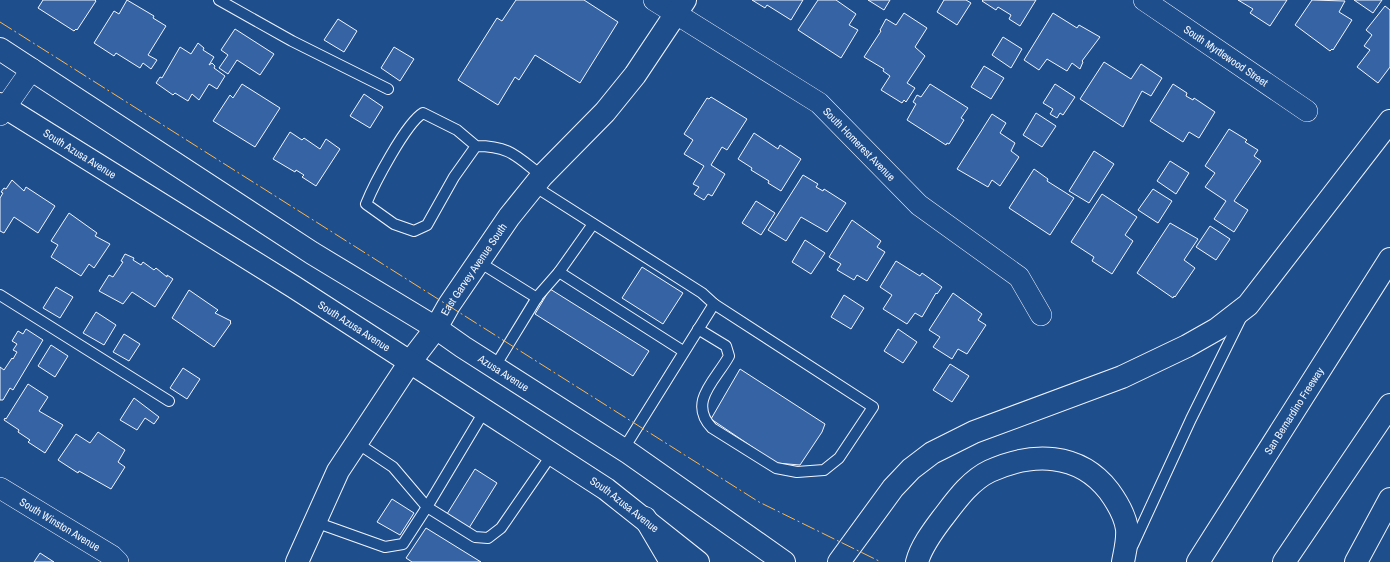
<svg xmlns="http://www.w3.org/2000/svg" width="1390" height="562" font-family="'Archivo Narrow',sans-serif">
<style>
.building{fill:#3563a3;stroke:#f2f6ff}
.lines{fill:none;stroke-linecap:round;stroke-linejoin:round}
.service-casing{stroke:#f2f6ff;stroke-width:12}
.minor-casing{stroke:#f2f6ff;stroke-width:22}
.tertiary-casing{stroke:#f2f6ff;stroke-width:24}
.primary-casing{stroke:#f2f6ff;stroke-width:24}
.motorway-casing{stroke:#f2f6ff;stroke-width:24}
.service{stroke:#1f4e8c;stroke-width:10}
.minor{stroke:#1f4e8c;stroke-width:21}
.tertiary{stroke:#1f4e8c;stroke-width:22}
.primary{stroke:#1f4e8c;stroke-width:22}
.motorway{stroke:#1f4e8c;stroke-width:22}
.power{stroke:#ffb74d;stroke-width:1;stroke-dasharray:14 3 2 3;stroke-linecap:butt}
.labels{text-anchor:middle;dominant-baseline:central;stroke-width:3;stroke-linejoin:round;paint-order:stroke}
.street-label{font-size:11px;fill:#f2f6ff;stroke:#1f4e8c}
</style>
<rect width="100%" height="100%" fill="#1f4e8c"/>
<!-- building -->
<g class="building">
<polygon points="43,0 95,0 96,1 77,30 76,29 74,31 38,8"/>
<polygon points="127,0 154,16 153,18 166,26 148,55 157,60 151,69 143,63 140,68 116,53 114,56 94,43 114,11 119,14"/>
<polygon points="516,0 584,0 618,22 580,83 535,55 519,80 515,77 498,105 458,80 497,18 502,21"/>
<polygon points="752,0 803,0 791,20 767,5 765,8"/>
<polygon points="818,0 836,0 856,14 849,25 858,30 841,58 798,30"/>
<polygon points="868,0 890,0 884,10"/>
<polygon points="944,0 966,0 971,3 957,25 937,12"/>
<polygon points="983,0 1036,0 1020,26 1009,19 1011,15 998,7 996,10 982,1"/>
<polygon points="1238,0 1287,0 1270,26 1250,13 1253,9"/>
<polygon points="1312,0 1345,1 1339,12 1352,20 1333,50 1332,49 1330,51 1295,25"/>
<polygon points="1354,0 1382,0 1373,13"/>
<polygon points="1385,6 1390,10 1390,67 1378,83 1357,67 1370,50 1364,46 1372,35 1366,30"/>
<polygon points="904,13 927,28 915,47 925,56 907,83 915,88 906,102 904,100 902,103 881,90 890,76 883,71 884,69 864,57 881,31 880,30 886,19 896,25"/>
<polygon points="1053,13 1077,28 1079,25 1100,37 1082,61 1083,62 1080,69 1072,63 1067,71 1047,59 1039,70 1024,60"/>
<polygon points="338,19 357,31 344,52 324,40"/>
<polygon points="235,29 274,54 260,75 237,60 228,74 219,68 228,55 221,50"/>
<polygon points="1003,37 1022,49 1011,68 992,55"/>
<polygon points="198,43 204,48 203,50 214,57 209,65 212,63 215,66 214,68 225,76 217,89 209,84 199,100 192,94 188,101 175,93 173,95 156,83 160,77 162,78 180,47 191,54"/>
<polygon points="394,47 414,59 400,81 381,68"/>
<polygon points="1104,62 1131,79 1141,64 1162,78 1151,96 1142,91 1123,127 1080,99"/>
<polygon points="984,66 1004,78 991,99 971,87"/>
<polygon points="242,84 280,108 255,147 213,121 230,95 233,98"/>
<polygon points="930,84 968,108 961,118 964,120 949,144 947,143 946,145 907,120 916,104 913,102 917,95 921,97"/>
<polygon points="1055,84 1075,97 1063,115 1060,113 1057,118 1050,114 1053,109 1043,103"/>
<polygon points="1173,84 1187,93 1186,96 1193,100 1194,98 1215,112 1199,138 1189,132 1183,142 1150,121"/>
<polygon points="364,94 383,107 370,128 350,116"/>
<polygon points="711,97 747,119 727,150 722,147 711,165 725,174 712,196 708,194 704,200 694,194 699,187 693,184 704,166 684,154 693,140 684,134 707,98 709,99"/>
<polygon points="1036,113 1056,126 1042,147 1023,135"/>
<polygon points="992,114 1006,123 1000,133 1015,143 1011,151 1019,157 1000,186 992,180 988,187 957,169"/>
<polygon points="1229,129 1247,140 1245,142 1258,150 1254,156 1261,161 1234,201 1248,210 1234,232 1214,219 1226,201 1205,187 1215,173 1205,166"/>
<polygon points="290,132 302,140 304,138 320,149 326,139 340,149 316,186 302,177 304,175 296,170 295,172 273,159"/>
<polygon points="754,133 778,149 780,145 801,159 781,191 768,183 769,181 751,170 752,168 738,159"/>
<polygon points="1094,151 1114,164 1089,203 1069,191"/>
<polygon points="1170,161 1189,173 1176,194 1157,181"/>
<polygon points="1034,169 1048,179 1047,181 1074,198 1050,235 1009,208"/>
<polygon points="803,175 818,184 816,187 823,191 824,189 846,203 827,232 801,217 786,241 768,230"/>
<polygon points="12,180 24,191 26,187 55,206 38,233 14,217 4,233 0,231 0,198 3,193 1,192 4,188 6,189"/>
<polygon points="1153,189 1172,201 1158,223 1138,210"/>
<polygon points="1102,194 1137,217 1125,235 1133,241 1112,274 1092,261 1094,257 1071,242"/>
<polygon points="756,201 775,213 761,235 742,223"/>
<polygon points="69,213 97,233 95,236 110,244 94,268 89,264 81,276 51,257 58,245 51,241"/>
<polygon points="852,220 881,241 877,247 885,252 867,281 857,275 854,280 837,270 841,264 829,257"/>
<polygon points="1170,223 1198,239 1184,260 1195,268 1175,297 1174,296 1173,298 1137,273"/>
<polygon points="1210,226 1230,239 1216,260 1196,247"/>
<polygon points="805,240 825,253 811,274 792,262"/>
<polygon points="125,254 134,258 133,260 141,265 143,262 154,270 156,268 167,277 167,275 173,279 155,307 132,292 123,304 99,291 109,275 113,277 123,262 121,261"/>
<polygon points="896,261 920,276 922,273 942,287 937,294 936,293 922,317 915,313 907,324 883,309 892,295 880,287"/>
<polygon points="642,267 683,293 663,324 622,298"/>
<polygon points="56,287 73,297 60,318 43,308"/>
<polygon points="550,289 649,351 633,376 535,314"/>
<polygon points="189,290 218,310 215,313 231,321 230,322 231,323 214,347 172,318"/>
<polygon points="953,293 982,314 978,320 986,325 967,354 958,349 952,359 933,347 940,337 929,330"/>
<polygon points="844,295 864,308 851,329 831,317"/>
<polygon points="96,312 116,325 104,345 83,333"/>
<polygon points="26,329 43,340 13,390 10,388 3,400 0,400 0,367 4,370 12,358 13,359 17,352 13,350 17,344 12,341 18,331 23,334"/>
<polygon points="898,329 917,342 903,363 884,351"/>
<polygon points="124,334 140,344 129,361 113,352"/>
<polygon points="51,345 68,356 55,377 38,366"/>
<polygon points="950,364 969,376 952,402 933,390"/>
<polygon points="183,368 200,379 187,399 170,388"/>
<polygon points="740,369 825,424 822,432 800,465 776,463 711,419"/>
<polygon points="28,384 48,397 39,411 63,425 45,453 28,442 30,440 18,432 19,430 4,420 5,418 6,419"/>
<polygon points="134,398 159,417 154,424 145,418 137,430 120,420"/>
<polygon points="98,432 125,450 118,462 125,467 111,489 79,471 78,473 58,460 76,434 90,443"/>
<polygon points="475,469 497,483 469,528 447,514"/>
<polygon points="392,499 414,513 400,535 377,522"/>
<polygon points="426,528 481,562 412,562 406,558"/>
<polygon points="40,553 54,562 34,562"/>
</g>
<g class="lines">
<defs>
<g id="service">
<polyline points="219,0 292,41 388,89"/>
<path d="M476,146L457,130L423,113C406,123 374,184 366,204L394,224L414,231L427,225L454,177L476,146C510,146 516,156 542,176"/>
<polyline points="534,186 702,293 714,304 623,450"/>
<polyline points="479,262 537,298"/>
<polyline points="559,272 593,224"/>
<polyline points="0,295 169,401"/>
<path d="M698,329L726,346L729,356C716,380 687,402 712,428L776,468L797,472L824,470L839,458L873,407L714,304"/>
<polyline points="494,368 538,296 559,272 683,351"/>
<polyline points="357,443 393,467 427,507 485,410"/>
<polyline points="315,522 385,547 403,544 427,507 475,537 488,538 501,528 552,454"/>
<polyline points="1133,545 1191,419 1242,316"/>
</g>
<g id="minor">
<path id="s1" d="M654,0L819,103L919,205L1019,277L1041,315"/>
<path id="s2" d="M1144,0L1307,111"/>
<polyline points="0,115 32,69"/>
<path id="s3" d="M0,488L112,556L118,562"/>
</g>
<g id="tertiary">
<path id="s4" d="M297,562L338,471L410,362L436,328L449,305L509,217L542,176L605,112L635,75L685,0"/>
</g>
<g id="primary">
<path id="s5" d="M0,49L312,253L436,328L463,347L629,453L784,562"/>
<path id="s6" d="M0,104L294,287L606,489L698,562"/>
</g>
<g id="motorway">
<polyline points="645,518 671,562"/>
<polyline points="839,562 893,488 911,469 932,453 974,432 1122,377 1187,346 1217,329 1248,305 1390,121"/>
<path d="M917,562C921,547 932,532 941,520C955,502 969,481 990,471C1032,452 1079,452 1109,491C1117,502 1125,515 1127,529C1128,540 1125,551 1123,562"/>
<path id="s7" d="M1198,562L1390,259"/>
<polyline points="1284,562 1390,405"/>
<polyline points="1356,562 1390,499"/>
</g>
</defs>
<!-- service casing -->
<use href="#service" class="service-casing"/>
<!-- minor casing -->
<use href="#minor" class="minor-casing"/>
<!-- tertiary casing -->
<use href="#tertiary" class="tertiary-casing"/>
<!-- primary casing -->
<use href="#primary" class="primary-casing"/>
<!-- motorway casing -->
<use href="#motorway" class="motorway-casing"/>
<!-- service -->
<use href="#service" class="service"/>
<!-- minor -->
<use href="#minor" class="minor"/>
<!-- tertiary -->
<use href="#tertiary" class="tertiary"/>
<!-- primary -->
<use href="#primary" class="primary"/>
<!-- motorway -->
<use href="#motorway" class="motorway"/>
<!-- power -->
<polyline class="power" points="0,22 759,502 881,562"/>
</g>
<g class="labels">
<!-- street labels -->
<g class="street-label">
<text stroke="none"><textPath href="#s2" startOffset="99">South Myrtlewood Street</textPath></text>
<text stroke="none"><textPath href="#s1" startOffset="252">South Homerest Avenue</textPath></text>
<text stroke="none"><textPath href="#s6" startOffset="94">South Azusa Avenue</textPath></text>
<text stroke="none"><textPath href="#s4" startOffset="343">East Garvey Avenue South</textPath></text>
<text stroke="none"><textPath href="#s6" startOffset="418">South Azusa Avenue</textPath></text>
<text stroke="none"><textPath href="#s5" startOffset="599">Azusa Avenue</textPath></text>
<text stroke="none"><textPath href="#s7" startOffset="179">San Bernardino Freeway</textPath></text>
<text stroke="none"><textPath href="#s6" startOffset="742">South Azusa Avenue</textPath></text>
<text stroke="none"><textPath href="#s3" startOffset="70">South Winston Avenue</textPath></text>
</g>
</g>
</svg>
